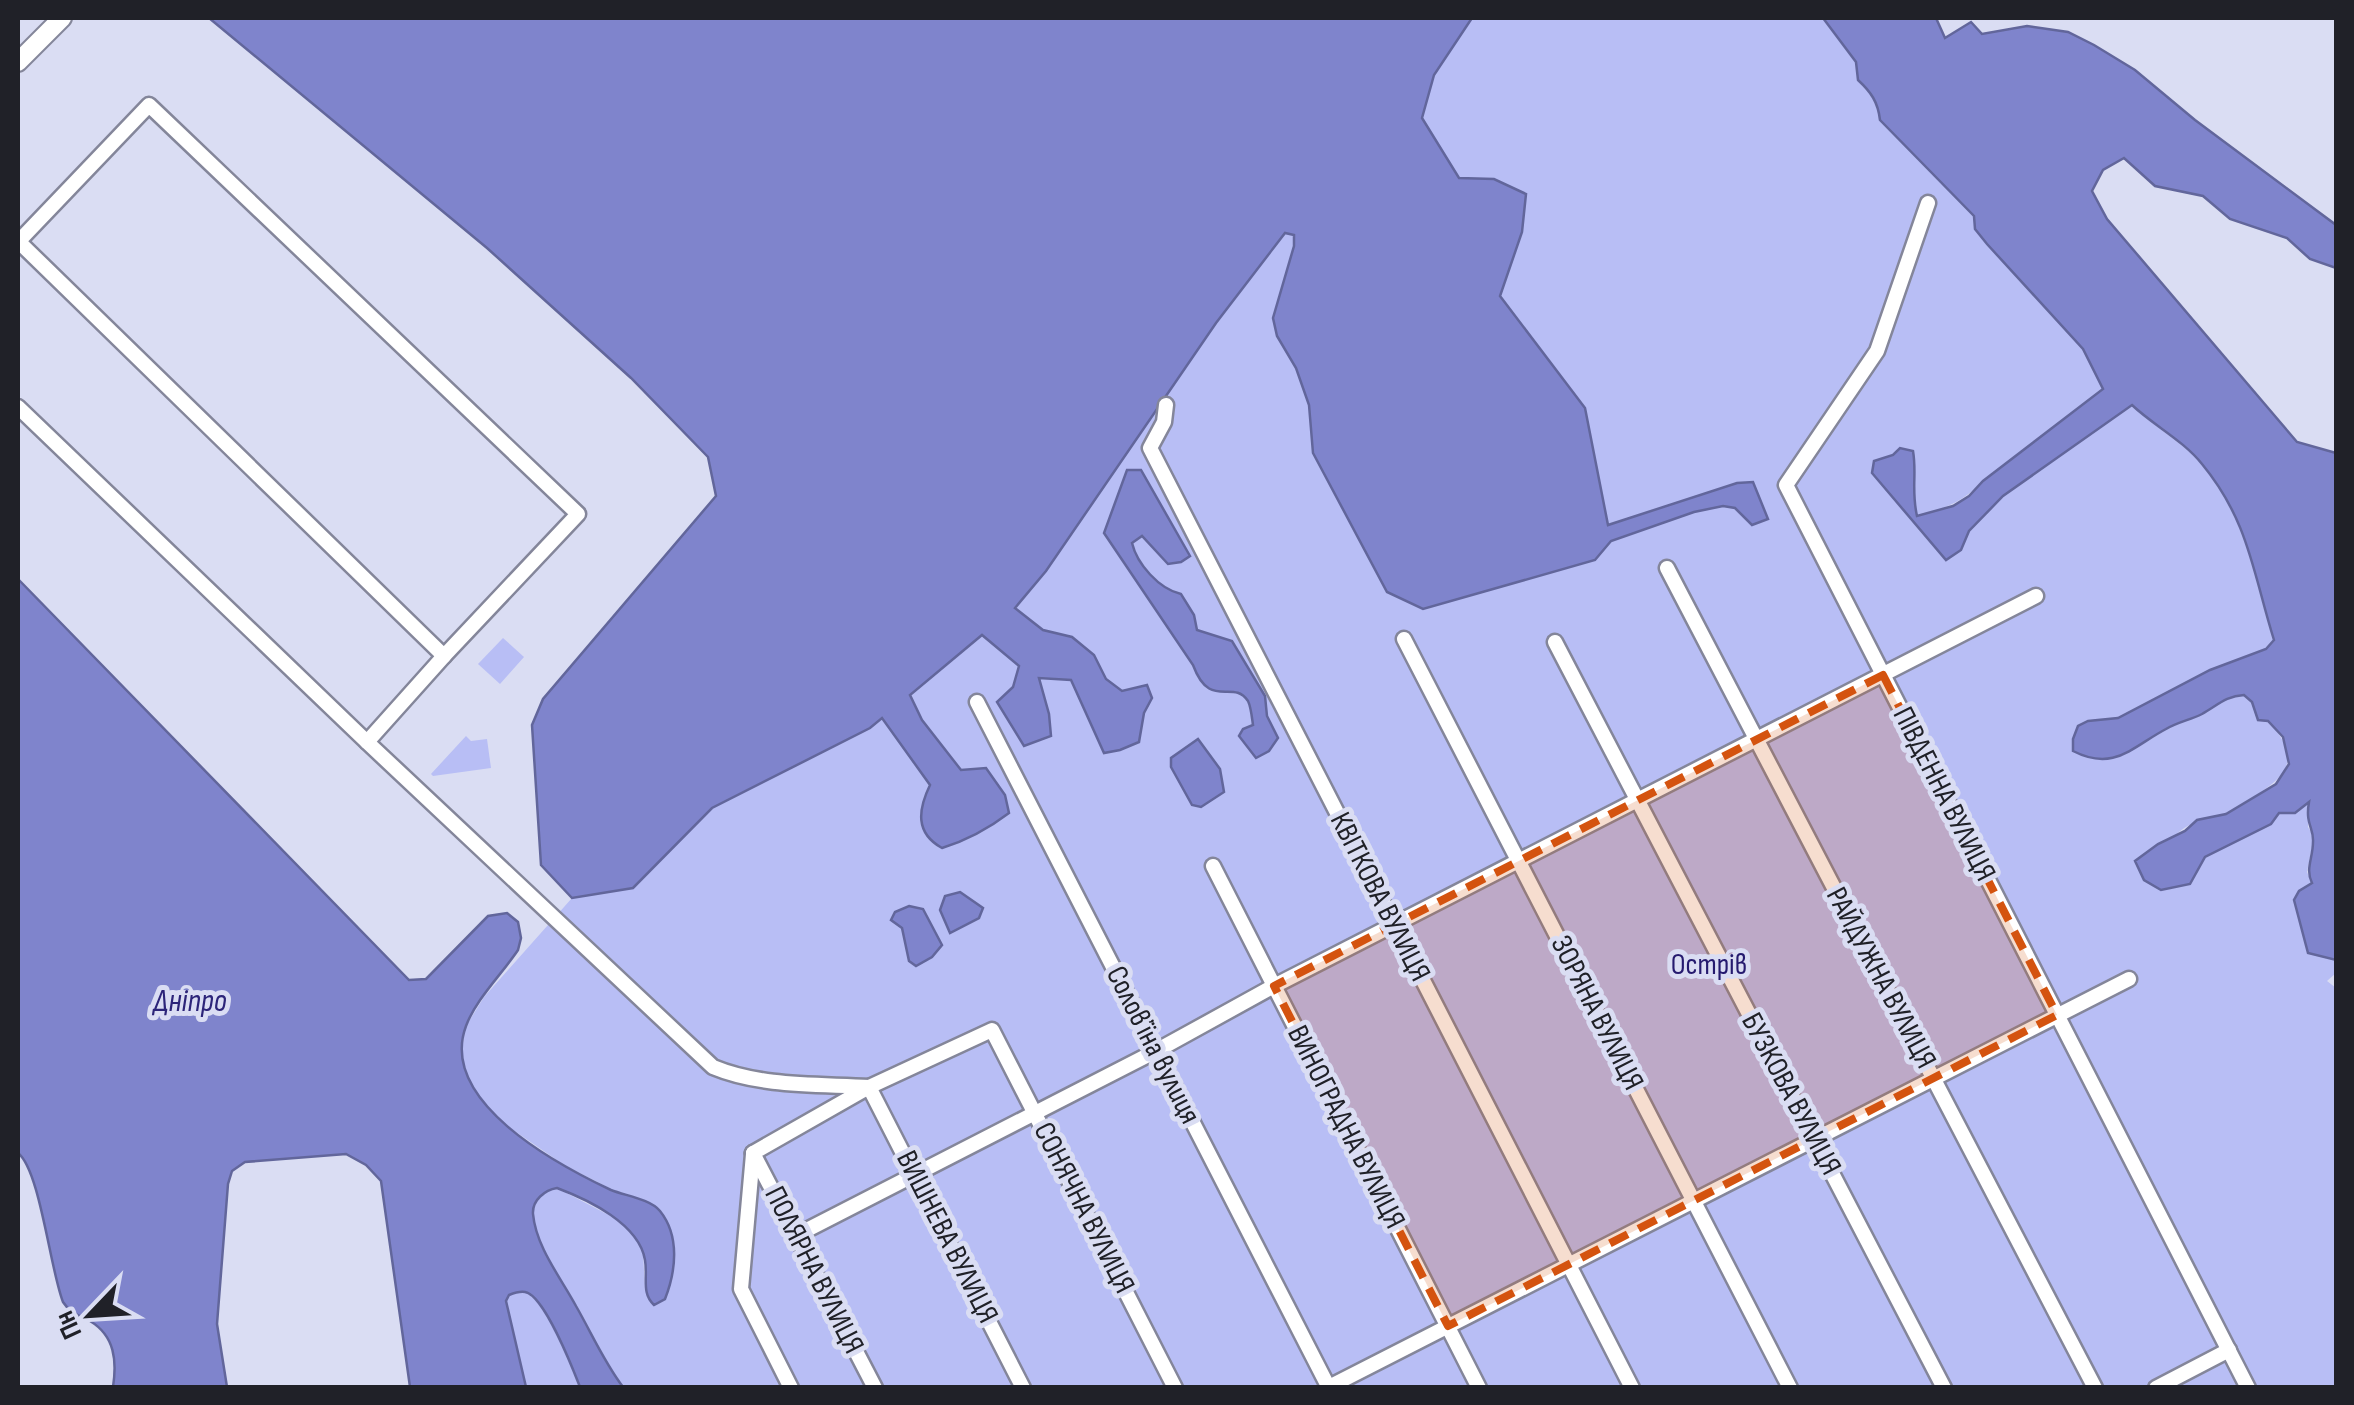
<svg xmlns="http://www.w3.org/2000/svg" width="2354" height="1405" font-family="'Sofia Sans Condensed',sans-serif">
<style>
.green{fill:#b8bef5}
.water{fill:#7f84cc;stroke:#62669b;stroke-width:2.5}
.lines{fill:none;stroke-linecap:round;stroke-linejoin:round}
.minor-casing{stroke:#84869a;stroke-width:19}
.tertiary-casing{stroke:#84869a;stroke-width:22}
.minor{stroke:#fff;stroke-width:14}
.tertiary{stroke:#fff;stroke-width:18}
.marked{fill:#d4530f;fill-opacity:0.2;stroke:#d4530f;stroke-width:8;stroke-dasharray:20 12;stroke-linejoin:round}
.labels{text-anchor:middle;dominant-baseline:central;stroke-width:10;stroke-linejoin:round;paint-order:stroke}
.street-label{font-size:30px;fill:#202128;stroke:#daddf3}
.park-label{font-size:30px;fill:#251a6f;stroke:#daddf3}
.water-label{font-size:32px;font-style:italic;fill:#2c2479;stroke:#daddf3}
</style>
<rect width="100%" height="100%" fill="#daddf3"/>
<!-- green -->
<g class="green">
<path d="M1472,18H1823L1856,62L1858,80C1871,92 1878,102 1880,120L1975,216L1987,244L2083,349L2103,389L1983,481C1961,504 1940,510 1910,519L1934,547L1961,550L1969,531L2003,496L2132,404C2152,426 2178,440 2199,460C2249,509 2252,578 2274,640L2266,649L2210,670L2118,718L2088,721L2123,755L2170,726L2211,709L2227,697L2244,695L2252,702L2258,720L2268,721C2303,759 2288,776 2250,799C2242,804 2233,812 2223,814C2206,819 2187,822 2174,837C2168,844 2163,879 2161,890L2174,886L2205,857L2270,824L2278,813L2309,801L2308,827L2314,837L2307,872L2312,883L2299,891L2308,953L2336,960V973L2327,981L2336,988V1387H623C604,1362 593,1334 576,1306C560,1278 536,1247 533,1214C532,1200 545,1190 557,1188L624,1223L643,1250L645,1291L665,1299L674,1269L666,1220L660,1211L652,1204L611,1189L564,1165L497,1119L471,1086L461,1054L466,1026L484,997L572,898L633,888L712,808L870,728L1015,608L1046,571L1216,323L1285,233L1294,235V246L1273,318L1277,336L1296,368L1309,405L1314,453L1611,541L1585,408L1500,296L1522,232L1494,180L1459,178L1422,118L1434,75Z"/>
<polygon points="503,638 524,657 500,684 478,664"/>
<polygon points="466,736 471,741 487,739 491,768 433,776 431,774"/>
<path d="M523,1291C548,1301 570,1362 580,1387H526L506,1301L509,1295Z"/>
</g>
<!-- water -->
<g class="water">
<path d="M209,18H1472L1434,75L1422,118L1459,178L1494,179L1526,194L1522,232L1500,296L1585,408L1608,525L1737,483L1753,482L1768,519L1752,525L1735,508L1723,506L1694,512L1611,541L1595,560L1423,609L1387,592L1313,453L1309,405L1296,368L1277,336L1273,318L1294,246V235L1285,233L1216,323L1046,571L1015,608L1043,630L1072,637L1094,655L1106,679L1122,691L1147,685L1152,698L1144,713L1139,742L1120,750L1104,753L1071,680L1039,678L1049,714L1051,736L1024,746L997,702L1013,687L1019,666L982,635L910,695L922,720L961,770L986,768L1005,795L1009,813C988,829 968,840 942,848C915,833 918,810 930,785L882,718L870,728L712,808L633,888L572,898L541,865L532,725L543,699L716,496L708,457L631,378L487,248Z"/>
<path d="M1823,18H1936L1945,38L1971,22L1982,34L2027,26L2068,32L2094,45L2135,70L2195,120L2336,225V268L2310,259L2287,238L2230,219L2203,196L2155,186L2124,158L2103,170L2092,191L2107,219L2297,442L2336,453V960L2308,953L2294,900L2299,891L2312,883C2305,869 2313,858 2313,842C2314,827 2305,825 2309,802L2295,813H2279L2271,824L2205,857L2190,884L2161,890L2144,880L2135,861L2158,844L2185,831L2197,820L2226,814L2276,784L2289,764L2283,737L2268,721L2258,720L2252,702L2244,695C2226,696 2218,705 2202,714C2190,720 2178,722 2166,729C2132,747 2114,772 2073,751V739L2078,726L2088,721L2118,718L2210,670L2266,649L2274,640C2253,573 2249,521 2202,464C2184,441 2153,425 2132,405L2003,496L1969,531L1961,550L1946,560L1872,473L1874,461L1893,455L1900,448L1913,451C1917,474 1911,490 1917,516L1953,506L1969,496L1983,481L2103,389L2083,349L1987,244L1975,229L1974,216L1880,120C1878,102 1871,92 1858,80L1856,62Z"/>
<path d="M1127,470H1141L1190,556L1181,562L1168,564L1142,536L1132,543C1137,564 1159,589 1181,594L1194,615L1197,630L1232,641L1265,696L1267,716L1278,738L1269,751L1256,758L1239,736L1243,729L1253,725C1252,718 1251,707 1248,701C1233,678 1210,711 1193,665L1104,533Z"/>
<path d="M18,579L409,980L426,979L488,916L507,913L518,922L521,938L518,950C502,974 476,999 466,1026C438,1101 556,1164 611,1190C626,1196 650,1199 660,1211C680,1236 676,1271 665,1299L654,1305C641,1293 648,1277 645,1260C639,1224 589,1200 557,1188C545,1190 532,1200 533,1214C536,1247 561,1278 576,1306C592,1334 604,1362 623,1387H580C573,1369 544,1295 525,1292C519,1291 514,1293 509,1295L506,1301L526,1387H410L381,1181L366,1165L346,1154L245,1162L232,1171L228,1184L217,1324L227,1387H113C117,1361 115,1336 90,1321C78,1315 70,1313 63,1302C50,1269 40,1170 18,1153Z"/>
<polygon points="1198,739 1220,769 1224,792 1201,807 1192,805 1171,767 1171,758"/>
<polygon points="960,892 983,908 979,918 950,933 940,910 945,896"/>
<polygon points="909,906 923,909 942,945 932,957 916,966 909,961 902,928 891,920 895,912"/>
</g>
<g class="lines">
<defs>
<g id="minor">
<polyline points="1928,203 1877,351 1786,485 2248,1388"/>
<polyline points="18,241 444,656"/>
<polyline points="18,242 149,105 578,514 444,656 367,742"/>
<polyline points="1166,405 1164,422 1150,448 1632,1388"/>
<path d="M18,407L367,742L713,1067C761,1087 818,1084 869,1087L1023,1388"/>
<polyline points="1667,568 2095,1388"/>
<polyline points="1404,639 1790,1388"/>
<polyline points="1555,642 1944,1388"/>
<polyline points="977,702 1329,1388"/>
<polyline points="1213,866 1479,1388"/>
<polyline points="753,1153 869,1087 992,1030 1175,1388"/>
<polyline points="753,1153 875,1388"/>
<polyline points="753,1154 741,1289 791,1388"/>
<polyline points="797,1235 1156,1051 1274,986 2036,596"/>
<polyline points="1327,1388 2129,979"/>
<polyline points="2156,1388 2229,1350"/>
</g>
<polyline id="tertiary" points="18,62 62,18"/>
</defs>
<!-- minor casing -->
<use href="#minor" class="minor-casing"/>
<!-- tertiary casing -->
<use href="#tertiary" class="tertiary-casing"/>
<!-- minor -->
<use href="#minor" class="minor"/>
<!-- tertiary -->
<use href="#tertiary" class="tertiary"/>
</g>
<!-- marked area -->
<path class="marked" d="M1883,675L2057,1015L1448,1326L1274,986Z"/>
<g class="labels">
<!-- street labels -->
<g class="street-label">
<text transform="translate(1944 794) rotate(63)">ПІВДЕННА ВУЛИЦЯ</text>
<text transform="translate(1380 897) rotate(63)">КВІТКОВА ВУЛИЦЯ</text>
<text transform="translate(1881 978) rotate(62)">РАЙДУЖНА ВУЛИЦЯ</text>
<text transform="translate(1597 1013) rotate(63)">ЗОРЯНА ВУЛИЦЯ</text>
<text transform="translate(1153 1045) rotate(63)">Соловʼїна вулиця</text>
<text transform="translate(1791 1094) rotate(62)">БУЗКОВА ВУЛИЦЯ</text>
<text transform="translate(1346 1127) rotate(63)">ВИНОГРАДНА ВУЛИЦЯ</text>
<text transform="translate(1084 1208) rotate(63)">СОНЯЧНА ВУЛИЦЯ</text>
<text transform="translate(947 1237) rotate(63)">ВИШНЕВА ВУЛИЦЯ</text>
<text transform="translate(814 1270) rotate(63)">ПОЛЯРНА ВУЛИЦЯ</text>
</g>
<!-- park labels -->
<g class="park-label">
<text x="1709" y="965">Острів</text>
</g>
<!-- water labels -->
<g class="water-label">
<text x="190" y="1001">Дніпро</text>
</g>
</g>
<!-- border -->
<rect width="2354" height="1405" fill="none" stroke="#202128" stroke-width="40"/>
<!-- north arrow -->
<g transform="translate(90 1315) rotate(245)" stroke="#daddf3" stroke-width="8" paint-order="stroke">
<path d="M0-8L18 38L0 25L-18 38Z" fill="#202128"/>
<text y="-15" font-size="28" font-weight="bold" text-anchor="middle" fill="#202128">Пн</text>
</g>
</svg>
